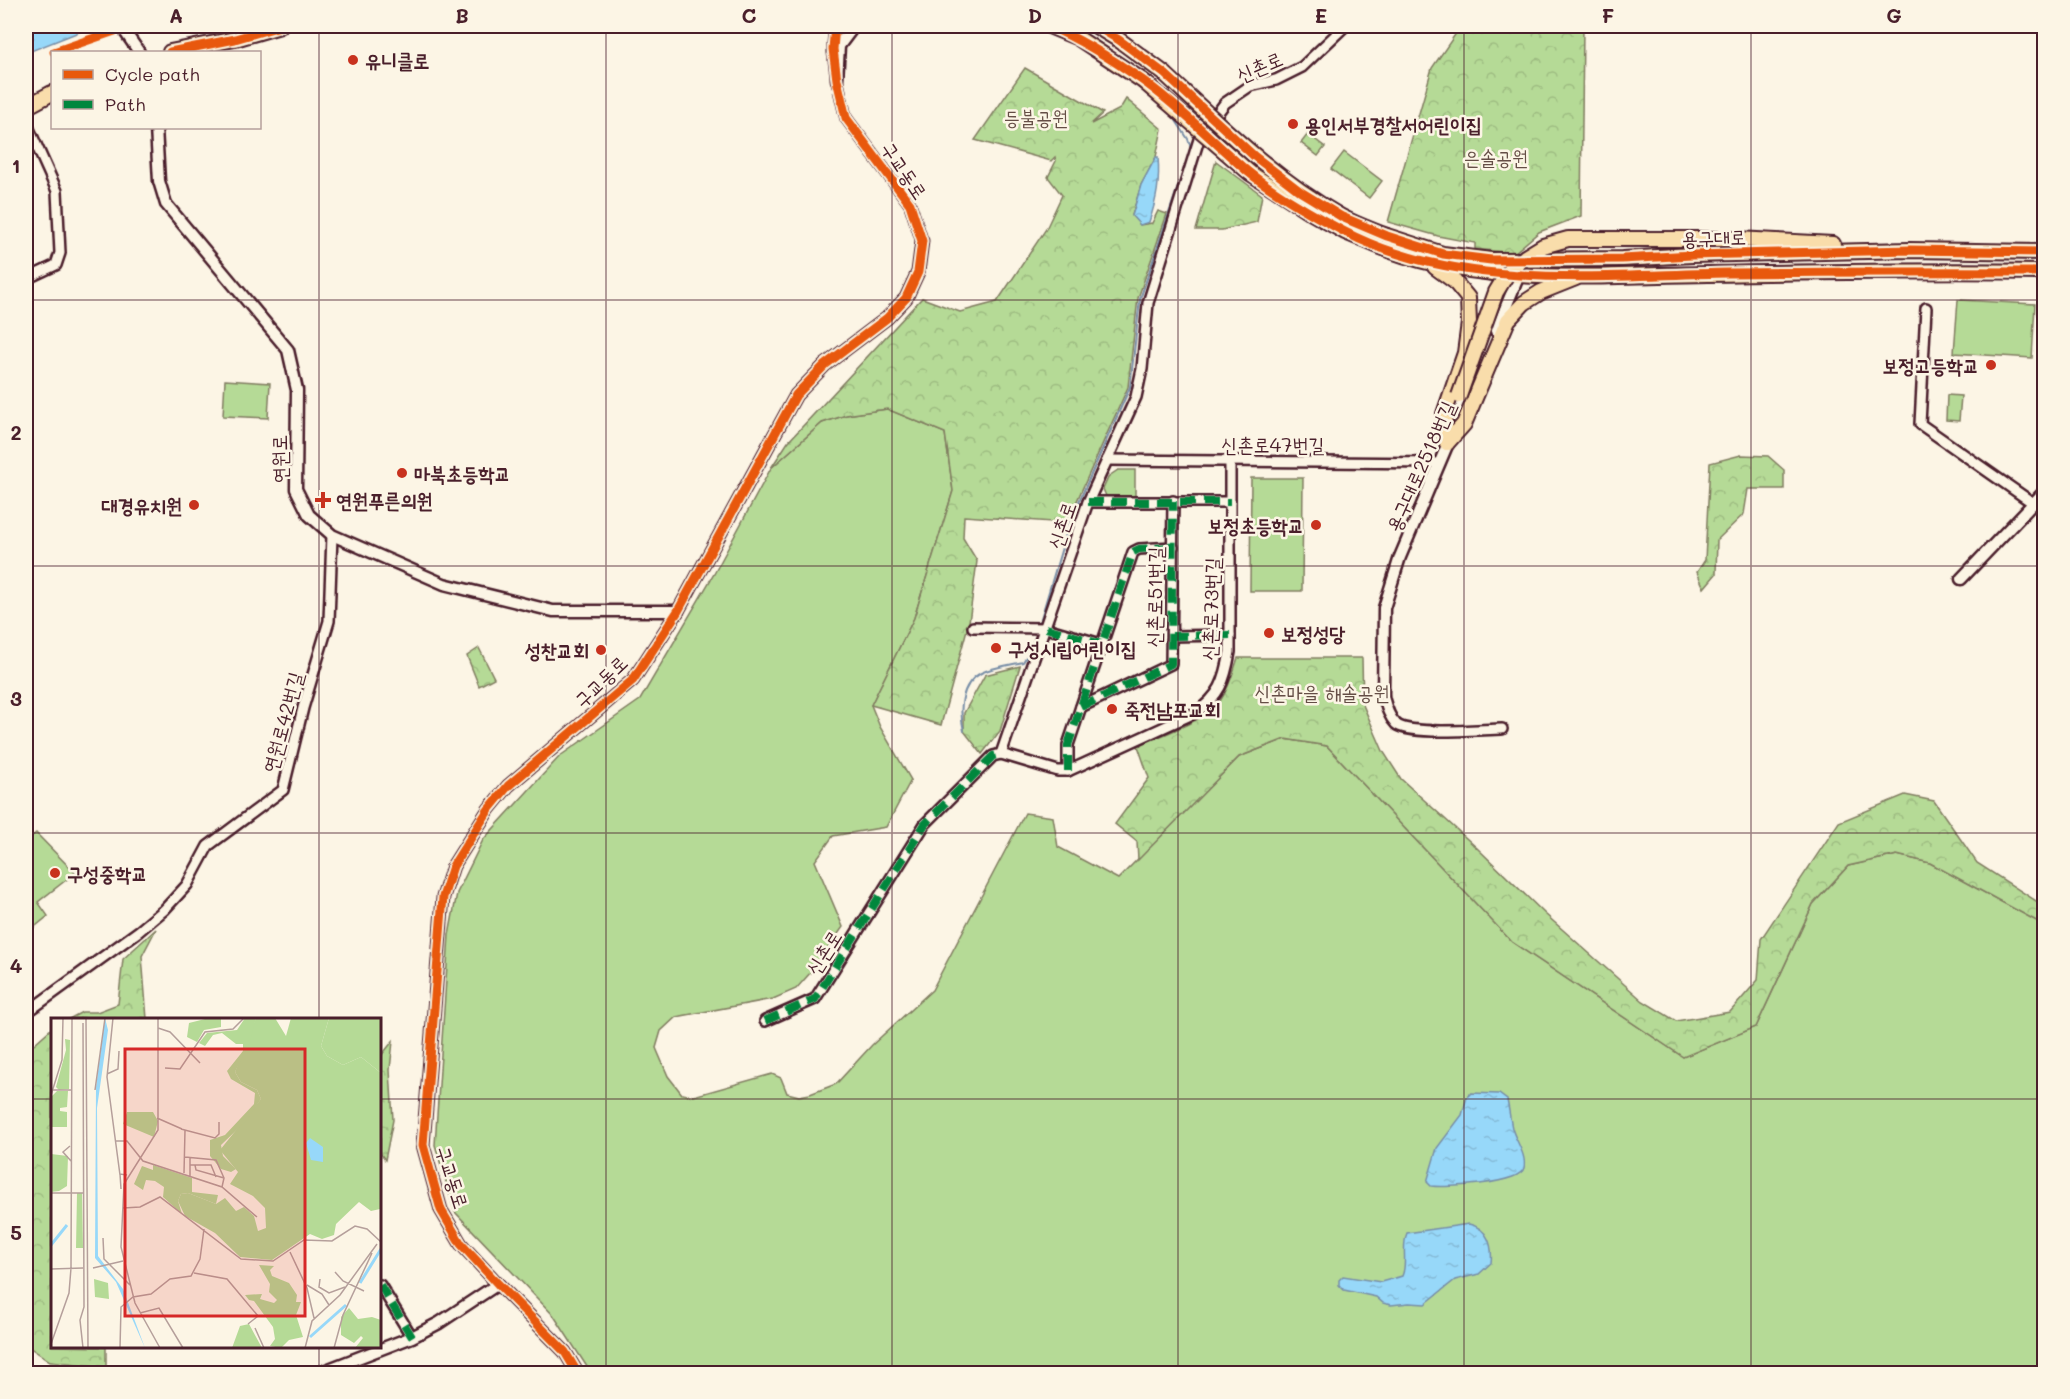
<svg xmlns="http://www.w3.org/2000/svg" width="2070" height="1399" font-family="Mali,'Poor Story',sans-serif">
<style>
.grass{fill:#b5da96;stroke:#807c60;stroke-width:1.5}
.forest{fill:url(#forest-crowns);stroke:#807c60;stroke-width:1.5}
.water{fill:url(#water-ripples);stroke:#788ea7;stroke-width:1.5}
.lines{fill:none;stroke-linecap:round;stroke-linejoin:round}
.stream{stroke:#788ea7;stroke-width:2}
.minor-casing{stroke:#4a1f2b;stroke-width:14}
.tertiary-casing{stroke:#4a1f2b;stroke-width:15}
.primary-casing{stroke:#4a1f2b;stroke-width:18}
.minor{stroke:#fcf5e5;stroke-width:9}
.tertiary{stroke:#fcf5e5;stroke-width:10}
.primary{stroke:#f9ddab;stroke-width:14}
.primary-bridge-casing{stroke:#4a1f2b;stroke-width:18;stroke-linecap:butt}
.primary-bridge{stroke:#f9ddab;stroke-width:14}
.quiet{stroke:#00873e;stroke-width:8;stroke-dasharray:15 8;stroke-linecap:butt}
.cycleway-casing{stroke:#fcf5e5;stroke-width:13}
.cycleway{stroke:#e8590c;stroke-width:9}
.grid{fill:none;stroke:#4a1f2b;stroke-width:1.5;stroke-opacity:0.55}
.poi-dot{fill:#c8321e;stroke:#fcf5e5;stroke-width:2}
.labels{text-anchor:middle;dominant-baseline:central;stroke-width:5;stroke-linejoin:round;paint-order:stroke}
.poi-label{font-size:20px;font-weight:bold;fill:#4a1f2b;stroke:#fcf5e5;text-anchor:start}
.street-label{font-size:20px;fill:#4a1f2b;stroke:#fcf5e5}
.park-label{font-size:20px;fill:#654e46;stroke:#fcf5e5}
.inset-river{fill:none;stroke:#97d8f9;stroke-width:3}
.inset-road{fill:none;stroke:#b59f9b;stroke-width:1.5}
.view{fill:#d62828;fill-opacity:0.15;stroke:#d62828;stroke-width:3}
.inset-edge{fill:none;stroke:#4a1f2b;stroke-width:3}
.neatline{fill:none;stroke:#4a1f2b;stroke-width:2}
.grid-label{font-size:20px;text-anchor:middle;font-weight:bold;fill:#4a1f2b}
</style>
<defs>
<pattern id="forest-crowns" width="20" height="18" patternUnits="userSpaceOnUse" patternTransform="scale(1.5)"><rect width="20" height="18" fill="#b5da96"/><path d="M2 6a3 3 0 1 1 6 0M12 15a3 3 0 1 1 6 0" fill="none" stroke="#9dbb81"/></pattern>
<pattern id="water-ripples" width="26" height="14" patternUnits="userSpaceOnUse" patternTransform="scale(1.5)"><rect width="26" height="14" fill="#97d8f9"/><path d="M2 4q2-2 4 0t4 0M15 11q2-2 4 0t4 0" fill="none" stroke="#84b9d6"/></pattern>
</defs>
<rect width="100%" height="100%" fill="#fcf5e5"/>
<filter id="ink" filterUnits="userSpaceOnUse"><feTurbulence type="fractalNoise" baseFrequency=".0167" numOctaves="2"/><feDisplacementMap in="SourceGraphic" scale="12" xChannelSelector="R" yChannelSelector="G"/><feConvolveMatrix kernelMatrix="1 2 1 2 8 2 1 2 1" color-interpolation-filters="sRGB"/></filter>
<g filter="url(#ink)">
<!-- grass -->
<g class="grass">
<polygon points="1344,152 1382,181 1369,198 1331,169"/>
<polygon points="1958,300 2035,304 2032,358 1954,353"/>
<polygon points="225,380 270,383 268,418 223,416"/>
<polygon points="1947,395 1961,396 1959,421 1946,420"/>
<polygon points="887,409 945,433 953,491 914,618 871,705 880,727 911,780 886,827 833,836 815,861 843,927 811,972 796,989 773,999 676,1017 661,1031 656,1048 668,1076 682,1094 694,1096 772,1074 781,1078 787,1093 799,1096 810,1094 836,1084 872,1045 932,990 1025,813 1053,817 1058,847 1118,879 1239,757 1285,739 1327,746 1512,942 1683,1057 1756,1027 1813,904 1848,866 1897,855 1930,863 2044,925 2044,1373 591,1373 554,1316 455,1212 435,1145 449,935 457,893 483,840 560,756 640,700 714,574 771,468 822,423 846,415"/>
<polygon points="1118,470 1135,470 1135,496 1106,496 1103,489 1109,476"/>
<polygon points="1251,478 1303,478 1302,591 1250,591"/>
<polygon points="36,833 75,873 38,902 48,916 26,934 26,841"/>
</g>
<!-- forest -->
<g class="forest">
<polygon points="1461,26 1583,26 1581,216 1539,232 1514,253 1475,249 1475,243 1438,236 1388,222 1432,68"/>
<polygon points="1025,68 1103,113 1091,124 1120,109 1126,99 1162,129 1156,157 1141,185 1132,215 1140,225 1152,223 1158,211 1167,214 1138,298 1128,387 1067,523 964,516 963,538 977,561 969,622 941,725 871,705 914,618 953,491 945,433 887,409 846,415 822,423 771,468 788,442 922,298 960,312 997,302 1046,229 1062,195 1048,177 1056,161 1055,157 1051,161 975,140"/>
<polygon points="1308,134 1325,147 1318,156 1301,143"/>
<polygon points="1216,161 1262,195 1257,222 1222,230 1196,230"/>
<polygon points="1741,455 1768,456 1784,470 1784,489 1748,489 1744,514 1717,540 1716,574 1704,588 1697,572 1705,560 1710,463"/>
<polygon points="479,648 494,678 479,686 467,656"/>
<path d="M1238,658H1362L1363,705L1383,751L1401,779L1477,848L1545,914L1643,1001L1676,1021L1730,1012L1758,980L1761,939L1839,822L1905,795L1934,801L1977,863L2044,906V925L1930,863L1897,855L1848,866L1813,904L1756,1027L1683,1057L1512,942L1327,746L1285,739L1239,757L1138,860L1137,842L1115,824L1149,778L1138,746C1163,734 1203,722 1220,701C1229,689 1233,672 1238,658Z"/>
<polygon points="1020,666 1000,731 982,754 964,731 964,713 985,675"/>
<polygon points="156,929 142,956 147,1019 69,1019 82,1012 97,1012 118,1004 123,959"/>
<polygon points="52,1028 52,1346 106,1347 106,1367 50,1361 26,1345 26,1051"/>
<polygon points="393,1041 390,1070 393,1120 385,1160 380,1153 380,1057"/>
</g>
<!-- water -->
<g class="water">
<polygon points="45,26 94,26 26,53 26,32"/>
<path d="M1156,157H1158C1160,181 1157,199 1149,222L1140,225L1132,216L1141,185Z"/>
<path d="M1471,1093L1499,1094L1507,1100C1509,1109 1510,1119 1512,1128C1515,1140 1527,1155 1524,1168C1520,1184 1446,1188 1431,1186L1427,1182L1437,1148L1462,1115L1467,1097Z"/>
<path d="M1469,1224C1488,1228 1493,1246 1491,1263L1479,1274L1455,1280L1425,1304L1409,1303L1391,1305L1383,1303L1376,1297L1344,1290L1339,1285V1280L1343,1276L1381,1282L1402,1276C1408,1263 1401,1247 1407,1233Z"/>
</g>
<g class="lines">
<!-- stream -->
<g class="stream">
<polyline points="1039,625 1069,524 1130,387 1140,299 1191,148 1188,139 1173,116"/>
<path d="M964,731C959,711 960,684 981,673C993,667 1010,665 1023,662L1033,646L1038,631"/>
</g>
<defs>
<g id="minor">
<polyline points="835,26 833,49 837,80 846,118 910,204 922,241"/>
<polyline points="26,122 57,191 60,253 56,265 26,279"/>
<polyline points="1926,308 1920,424 2033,503"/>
<polyline points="1107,460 1439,463"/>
<polyline points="1088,502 1230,502"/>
<polyline points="973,627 1046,628 1101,644"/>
<polyline points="1172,636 1230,635"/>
<path d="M1383,695C1386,705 1388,716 1396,724C1409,736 1483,729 1502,729"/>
<polyline points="1081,707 1171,664 1173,501"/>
<polyline points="1001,754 1088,502 1136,397 1142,369 1148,303 1200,136 1225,103 1250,86 1276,80 1302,67 1345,26"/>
<polyline points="1068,771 1068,745 1133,552 1139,549 1173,547"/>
<polyline points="26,1013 139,931 164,910 187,885 208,846 283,790 303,708 329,621 332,535"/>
<path d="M765,1021L815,999L925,824L993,756L1001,754L1058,771H1068L1195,713C1220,696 1225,681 1230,652V462"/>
<polyline points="380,1285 412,1337"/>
</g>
<g id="tertiary">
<polyline points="121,26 139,52"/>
<polyline points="837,80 839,46 854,26"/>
<polyline points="156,128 159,181 166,204 288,350 297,390 296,489 309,515 332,535 444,584 553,611 678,611"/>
<polyline points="1496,331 1521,270"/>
<polyline points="1961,579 2044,492"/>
<polyline points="1383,695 1384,608 1400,557 1451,436"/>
<polyline points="316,1374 412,1337 439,1323 498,1284"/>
<polyline points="578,1374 565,1352 498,1284 461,1244 441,1210 423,1145 443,897 453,866 489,809 508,786 633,680 678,611 796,395 825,365 887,318 906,298 918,272 922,241"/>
</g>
<g id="primary">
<polyline points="1049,26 1078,38 1143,81"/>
<polyline points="1096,26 1119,40 1165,74"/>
<polyline points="170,52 235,39 280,26"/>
<polyline points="26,107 52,93"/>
<polyline points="1387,236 1443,254 1491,260 1622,259 1692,255 1910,250 2044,252"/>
<polyline points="1737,239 1833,244"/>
<path d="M1376,245C1476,288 1600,275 1708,274C1820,272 1932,270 2044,272"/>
<polyline points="1435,267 1454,281 1468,298 1469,323 1465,353 1444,414 1447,443"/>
<polyline points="1447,443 1464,424 1508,320 1524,303 1541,292 1576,278"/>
</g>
</defs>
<!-- minor casing -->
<use href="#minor" class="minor-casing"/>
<!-- tertiary casing -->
<use href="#tertiary" class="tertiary-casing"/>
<!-- primary casing -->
<use href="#primary" class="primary-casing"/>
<!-- minor -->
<use href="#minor" class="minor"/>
<!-- tertiary -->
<use href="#tertiary" class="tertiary"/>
<!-- primary -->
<use href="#primary" class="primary"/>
<defs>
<g id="primary-bridge">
<path d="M1165,74C1220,125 1274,179 1340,216C1355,224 1371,230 1387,236"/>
<polyline points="1143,81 1250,173 1310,212 1345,232 1376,245"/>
<polyline points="1459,396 1496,292 1507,274 1525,257 1543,246 1568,239 1737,239"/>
</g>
</defs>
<!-- primary-bridge casing -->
<use href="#primary-bridge" class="primary-bridge-casing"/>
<!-- primary-bridge -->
<use href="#primary-bridge" class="primary-bridge"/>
<!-- quiet -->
<g class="quiet">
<polyline points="1088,502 1230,502"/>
<polyline points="1046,628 1101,644"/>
<polyline points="1172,636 1230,635"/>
<polyline points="1081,707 1171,664 1173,501"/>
<polyline points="1068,771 1068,745 1133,552 1139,549 1173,547"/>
<polyline points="765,1021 815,999 925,824 993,756 1001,754"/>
<polyline points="380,1285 412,1337"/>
</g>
<defs>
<g id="cycleway">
<path d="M1049,26C1082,40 1112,59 1142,80C1179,106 1212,141 1247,171C1273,192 1313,215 1343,231C1459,292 1601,275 1728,273C1833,272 1939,271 2044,272"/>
<polyline points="1096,26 1119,40 1165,74 1254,156 1301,192 1342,217 1387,236 1443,254 1491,260 1622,259 1692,255 1910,250 2044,252"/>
<polyline points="54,52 129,26"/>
<polyline points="170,52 235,39 280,26"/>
<polyline points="578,1374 565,1352 498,1284 461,1244 441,1210 423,1145 443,897 453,866 489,809 508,786 633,680 678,611 796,395 825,365 887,318 906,298 918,272 922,241 910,204 846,118 837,80 833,49 835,26"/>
</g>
</defs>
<!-- cycleway casing -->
<use href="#cycleway" class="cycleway-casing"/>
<!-- cycleway -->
<use href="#cycleway" class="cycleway"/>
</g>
</g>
<!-- grid -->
<path class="grid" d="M319,26V1020M606,26V1374M892,26V1374M1178,26V1374M1464,26V1374M1751,26V1374M26,300H2044M26,566H2044M26,833H2044M26,1099H52M380,1099H2044M319,1346V1374"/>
<!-- markers -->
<g class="poi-dot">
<circle cx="353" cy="60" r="6"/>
<circle cx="1293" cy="124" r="6"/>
<circle cx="1991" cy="365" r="6"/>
<circle cx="402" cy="473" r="6"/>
<path d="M320 491h6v6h6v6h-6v6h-6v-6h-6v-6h6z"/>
<circle cx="194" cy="505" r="6"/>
<circle cx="1316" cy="525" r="6"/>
<circle cx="1269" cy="633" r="6"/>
<circle cx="996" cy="648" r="6"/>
<circle cx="601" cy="650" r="6"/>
<circle cx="1112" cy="709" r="6"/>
<circle cx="55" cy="873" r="6"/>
</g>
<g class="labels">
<!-- poi labels -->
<g class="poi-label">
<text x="365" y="60">유니클로</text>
<text x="1305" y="124">용인서부경찰서어린이집</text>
<text x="1979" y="365" text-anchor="end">보정고등학교</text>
<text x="414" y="473">마북초등학교</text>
<text x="336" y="500">연원푸른의원</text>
<text x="182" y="505" text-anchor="end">대경유치원</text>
<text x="1304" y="525" text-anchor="end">보정초등학교</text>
<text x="1281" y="633">보정성당</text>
<text x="1008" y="648">구성시립어린이집</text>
<text x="589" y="650" text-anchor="end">성찬교회</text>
<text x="1124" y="709">죽전남포교회</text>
<text x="67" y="873">구성중학교</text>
</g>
<!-- street labels -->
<g class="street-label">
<text transform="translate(1259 66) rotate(-23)">신촌로</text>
<text transform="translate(905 170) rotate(56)">구교동로</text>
<text transform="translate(1714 237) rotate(-2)">용구대로</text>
<text x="1273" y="444">신촌로47번길</text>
<text transform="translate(279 459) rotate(-91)">연원로</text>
<text transform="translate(1420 466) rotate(-66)">용구대로2518번길</text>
<text transform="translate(1061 525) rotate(-71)">신촌로</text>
<text transform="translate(1154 597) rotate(-89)">신촌로51번길</text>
<text transform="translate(1210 609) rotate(-88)">신촌로73번길</text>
<text transform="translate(600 681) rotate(-44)">구교동로</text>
<text transform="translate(282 722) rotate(-75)">연원로42번길</text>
<text transform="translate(823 952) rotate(-58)">신촌로</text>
<text transform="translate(453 1177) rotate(72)">구교동로</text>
</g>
<!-- park labels -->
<g class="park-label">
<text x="1036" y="117">등불공원</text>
<text x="1496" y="157">은솔공원</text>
<text x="1322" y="692">신촌마을 해솔공원</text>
</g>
</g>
<!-- overview -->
<g transform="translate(51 1018)">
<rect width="330" height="330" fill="#fcf5e5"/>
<path d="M205,0H224L235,18L240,0H278L270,28L276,38L292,47L310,39L330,55L329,191L320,193L308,184L285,206L283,217L271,221L259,216L221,242L189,239L164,215L134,198L127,183L130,176L137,175L165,186L174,180L185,193L193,189L203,198L207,213L215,210L214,190L202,178L179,166L187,154L169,132L210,81L206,72L190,64L184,54ZM14,21L19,22L18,71L8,72L5,69L15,32ZM6,73H17L16,89L9,90V93L16,94V109H0V79ZM0,136L17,138L16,168L8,173L0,174ZM26,175H31L32,230H25Z" fill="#b5da96"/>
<path d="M158,0H170V9L153,12L146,24L136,19L138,5ZM194,0H205L199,24L184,54L190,64L206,72L210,81L195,103L170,127L172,138L185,151L180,154L170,151L159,138V122L174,117L203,86L204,75L180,61L176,53L192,33V26H185L171,15L162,17L154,28L148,25L156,15L186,12ZM278,0H330V55L310,39L292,47L276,38L270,28ZM76,94H102L107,103L103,119L72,106ZM102,147L141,160V174L167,177L165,186L137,175L130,176L127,183L131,196L112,179L113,169L104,163L95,162L92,172L83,166L91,148L102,152ZM208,247L223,248L219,252L221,258L238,265L246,277L245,284H250L245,297L252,319L238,322L230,330L219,328L224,321L222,309L203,283L198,282L194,277L211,276L209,281L223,285L226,282L218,274L219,266ZM43,261L57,265L58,281L44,279ZM298,290L307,301L321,299L330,302V330H304L312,320L310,318L303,325L290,317V299ZM198,306L211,330H181L189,308Z" fill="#b5da96"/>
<path d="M54,0L57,12L46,90L47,238L72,271L94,330L65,264L44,240L45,69ZM259,120L272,129V144L260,142L255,125Z" fill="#97d8f9"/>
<path class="inset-river" d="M0,227L16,207M309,265L330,231M259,319L295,287"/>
<path class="inset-road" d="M35,0L37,330M62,0L56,59L69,157M107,0V112L73,166L70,229L84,285L109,330M32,5L33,289L29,302L32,330M107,10L119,14L149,45M114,50L129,51L154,14L182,11L193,0M56,56L67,51L68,33M1,72H20M44,72L54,0M0,77L11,42L12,0M106,100L131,111M130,111L164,120L168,116V104M65,123H76L92,143L171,169L206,199M19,128L12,134L20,143M134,139L165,142L173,160L171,169M139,147H160L165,159M144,147L145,152L173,160M133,155L134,112M139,158V139M70,171L69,156L76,157M0,175H32M72,190L89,189L109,179L190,241L222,243L253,222L281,223L304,208L316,211L330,224M52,220L53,241L79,267M239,234L256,270L263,300M42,250L72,243M0,251L32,250M284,254L292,263L313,273M143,255L176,261L207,298L197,306M269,261L268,269L278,275L294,269M256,267L271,276L278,287M89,295L108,290L132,330M204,310L213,330M0,326L18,275L20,250L21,0M69,330L70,289L82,279L100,276L119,261L140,258L149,241L153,211M254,330L261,303L289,277L326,226M283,330L292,297L321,235"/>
<path class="view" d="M74,31H254V298H74Z"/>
<rect width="330" height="330" class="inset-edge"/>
</g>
<!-- margin -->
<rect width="2070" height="1399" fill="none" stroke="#fcf5e5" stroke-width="66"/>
<!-- legend -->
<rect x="51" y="51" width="210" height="78" fill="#fcf5e5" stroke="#b59f9b" stroke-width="1.5"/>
<rect x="63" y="70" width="30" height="9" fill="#e8590c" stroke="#b59f9b" stroke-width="1.5"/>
<text x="105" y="81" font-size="18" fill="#4a1f2b">Cycle path</text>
<rect x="63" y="100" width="30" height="9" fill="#00873e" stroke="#b59f9b" stroke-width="1.5"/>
<text x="105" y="111" font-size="18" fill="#4a1f2b">Path</text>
<rect x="33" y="33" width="2004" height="1333" class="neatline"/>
<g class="grid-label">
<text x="176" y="23">A</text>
<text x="462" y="23">B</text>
<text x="749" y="23">C</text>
<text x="1035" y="23">D</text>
<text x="1321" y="23">E</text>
<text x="1608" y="23">F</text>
<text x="1894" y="23">G</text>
<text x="16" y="173">1</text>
<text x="16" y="440">2</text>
<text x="16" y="706">3</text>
<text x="16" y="973">4</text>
<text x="16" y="1240">5</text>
</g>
</svg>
